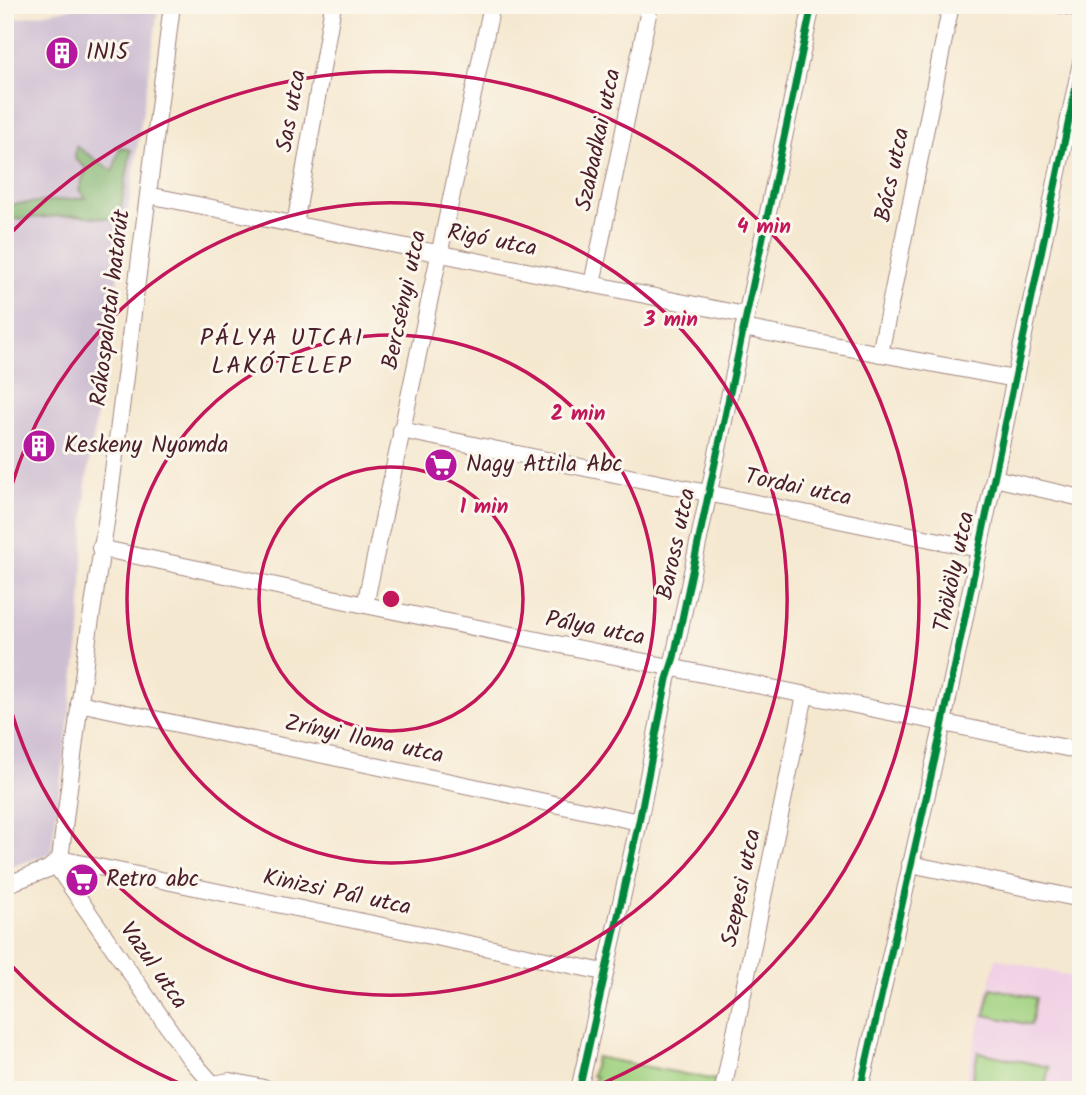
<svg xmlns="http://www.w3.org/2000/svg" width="1086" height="1095" font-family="Kalam,sans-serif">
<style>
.built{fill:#f0d0e5}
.industrial{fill:#cebed2}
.green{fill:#a0d180;stroke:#757856;stroke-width:2}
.forest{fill:#80b36e;stroke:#65694c;stroke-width:2}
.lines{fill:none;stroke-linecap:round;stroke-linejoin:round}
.minor-casing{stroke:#a0847e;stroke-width:18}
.minor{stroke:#fff;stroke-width:16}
.cycleway-casing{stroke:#fbf7ec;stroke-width:11}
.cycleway{stroke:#00873e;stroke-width:7}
.ring{fill:none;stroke:#c2185b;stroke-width:3.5}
.labels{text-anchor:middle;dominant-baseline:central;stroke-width:6;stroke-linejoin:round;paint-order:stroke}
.poi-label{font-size:23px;fill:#4a1f2b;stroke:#fbf7ec;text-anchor:start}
.street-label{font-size:23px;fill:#4a1f2b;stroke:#fbf7ec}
.neighbourhood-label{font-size:24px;letter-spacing:2px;fill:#4a1f2b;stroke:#fbf7ec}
.centre{fill:#c2185b;stroke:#fbf7ec;stroke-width:3.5}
.ring-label{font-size:21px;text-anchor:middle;font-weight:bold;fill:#c2185b;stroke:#fbf7ec;stroke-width:6;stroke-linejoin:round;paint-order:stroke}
</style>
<rect width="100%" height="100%" fill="#fbf7ec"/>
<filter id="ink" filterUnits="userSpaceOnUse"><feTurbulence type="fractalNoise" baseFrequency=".0143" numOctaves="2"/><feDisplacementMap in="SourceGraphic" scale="14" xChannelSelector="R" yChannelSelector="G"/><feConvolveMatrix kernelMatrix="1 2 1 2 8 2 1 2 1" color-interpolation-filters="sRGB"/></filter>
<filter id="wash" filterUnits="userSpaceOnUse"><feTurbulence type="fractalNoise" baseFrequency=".00686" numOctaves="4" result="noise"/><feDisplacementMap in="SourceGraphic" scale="28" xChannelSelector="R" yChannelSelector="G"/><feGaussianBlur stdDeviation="1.57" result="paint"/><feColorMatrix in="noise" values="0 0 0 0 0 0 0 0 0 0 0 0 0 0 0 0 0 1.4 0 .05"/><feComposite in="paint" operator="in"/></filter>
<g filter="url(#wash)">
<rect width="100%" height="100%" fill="#f5e8d0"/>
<!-- built -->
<polygon class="built" points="996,958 1081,979 1081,1090 963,1090"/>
<!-- industrial -->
<polygon class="industrial" points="88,5 159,5 86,485 80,635 51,853 5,869 5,21"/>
<!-- green -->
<g class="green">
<polygon points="991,988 1036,998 1031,1025 985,1015"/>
<polygon points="978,1052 1049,1067 1044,1090 970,1090"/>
<polygon points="596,1057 716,1080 714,1090 616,1090 591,1085 591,1082 594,1082 596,1077 592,1076"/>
</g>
<!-- forest -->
<polygon class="forest" points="76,146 113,171 120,147 131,150 119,220 75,215 5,220 5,205 86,198 79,190 86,168 75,159"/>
</g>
<g filter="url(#ink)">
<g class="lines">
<defs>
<g id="minor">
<polyline points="1062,5 1081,9"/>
<polyline points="148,195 745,315"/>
<polyline points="295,225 333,5"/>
<polyline points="592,284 650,5"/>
<polyline points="743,328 1015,379"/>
<polyline points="880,354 951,5"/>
<polyline points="401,430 979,549"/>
<polyline points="994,478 1081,498"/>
<polyline points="100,548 365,605 1081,751"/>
<polyline points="365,605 492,5"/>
<polyline points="79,703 639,822"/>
<polyline points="60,859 604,972"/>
<polyline points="55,864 188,1056 218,1090"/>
<polyline points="910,864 1081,899"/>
<polyline points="5,885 48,869 60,859 88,638 109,503 172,5"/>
<polyline points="213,1084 230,1081 273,1090"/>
<polyline points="579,1090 639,822 667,679 674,657 812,5"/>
<polyline points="723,1090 805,695"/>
<polyline points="860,1090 941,732 1081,62"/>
</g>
</defs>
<!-- minor casing -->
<use href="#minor" class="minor-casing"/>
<!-- minor -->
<use href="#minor" class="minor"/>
<defs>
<g id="cycleway">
<polyline points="579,1090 639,822 667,679 674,657 812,5"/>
<polyline points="860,1090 941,732 1081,62"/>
</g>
</defs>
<!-- cycleway casing -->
<use href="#cycleway" class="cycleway-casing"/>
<!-- cycleway -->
<use href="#cycleway" class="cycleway"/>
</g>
</g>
<!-- distance rings -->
<g class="ring">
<circle cx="391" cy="599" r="132"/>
<circle cx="391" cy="599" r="264"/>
<path d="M6 507A396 396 0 1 1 6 691"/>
<path d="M193 1089A528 528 0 0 1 8 962M8 236A528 528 0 1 1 589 1089"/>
</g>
<!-- icons -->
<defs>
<symbol id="building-disc" viewBox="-11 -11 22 22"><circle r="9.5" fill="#b5179e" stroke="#fbf7ec"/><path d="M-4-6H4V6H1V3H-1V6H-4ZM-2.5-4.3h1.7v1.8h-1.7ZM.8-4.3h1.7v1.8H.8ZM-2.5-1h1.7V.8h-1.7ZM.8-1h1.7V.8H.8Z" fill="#fff"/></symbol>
<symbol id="supermarket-disc" viewBox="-11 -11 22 22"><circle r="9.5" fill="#b5179e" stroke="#fbf7ec"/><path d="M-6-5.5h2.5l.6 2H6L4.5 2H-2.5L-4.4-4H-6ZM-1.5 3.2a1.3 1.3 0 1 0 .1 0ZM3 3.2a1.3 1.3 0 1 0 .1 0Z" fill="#fff"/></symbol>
</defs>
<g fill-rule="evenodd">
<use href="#building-disc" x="43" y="34" width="38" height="38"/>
<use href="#building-disc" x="20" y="427" width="38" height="38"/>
<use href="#supermarket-disc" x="422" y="446" width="38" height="38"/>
<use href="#supermarket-disc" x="63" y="861" width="38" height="38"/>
</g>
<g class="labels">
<!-- poi labels -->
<g class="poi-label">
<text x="86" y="53">IN15</text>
<text x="64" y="446">Keskeny Nyomda</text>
<text x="466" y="465">Nagy Attila Abc</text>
<text x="106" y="880">Retro abc</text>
</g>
<!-- street labels -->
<g class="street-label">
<text transform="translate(292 111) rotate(-80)">Sas utca</text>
<text transform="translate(599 140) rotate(-78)">Szabadkai utca</text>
<text transform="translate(893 175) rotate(-78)">Bács utca</text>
<text transform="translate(492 241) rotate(11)">Rigó utca</text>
<text transform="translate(405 300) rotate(-78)">Bercsényi utca</text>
<text transform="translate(111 308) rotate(-83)">Rákospalotai határút</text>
<text transform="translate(798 488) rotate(12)">Tordai utca</text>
<text transform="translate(677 544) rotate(-78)">Baross utca</text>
<text transform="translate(955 572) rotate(-78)">Thököly utca</text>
<text transform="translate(595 629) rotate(11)">Pálya utca</text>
<text transform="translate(364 740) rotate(12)">Zrínyi Ilona utca</text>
<text transform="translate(742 888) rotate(-78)">Szepesi utca</text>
<text transform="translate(337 893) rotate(12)">Kinizsi Pál utca</text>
<text transform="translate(153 966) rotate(55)">Vazul utca</text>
</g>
<!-- neighbourhood labels -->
<g class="neighbourhood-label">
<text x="282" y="338">PÁLYA UTCAI<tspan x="282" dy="28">LAKÓTELEP</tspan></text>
</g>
</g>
<circle cx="391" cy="599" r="10" class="centre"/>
<g class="ring-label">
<text x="764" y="233">4 min</text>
<text x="671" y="326">3 min</text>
<text x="578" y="420">2 min</text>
<text x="484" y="513">1 min</text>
</g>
<!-- margin -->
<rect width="1086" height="1095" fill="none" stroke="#fbf7ec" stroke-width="28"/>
</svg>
